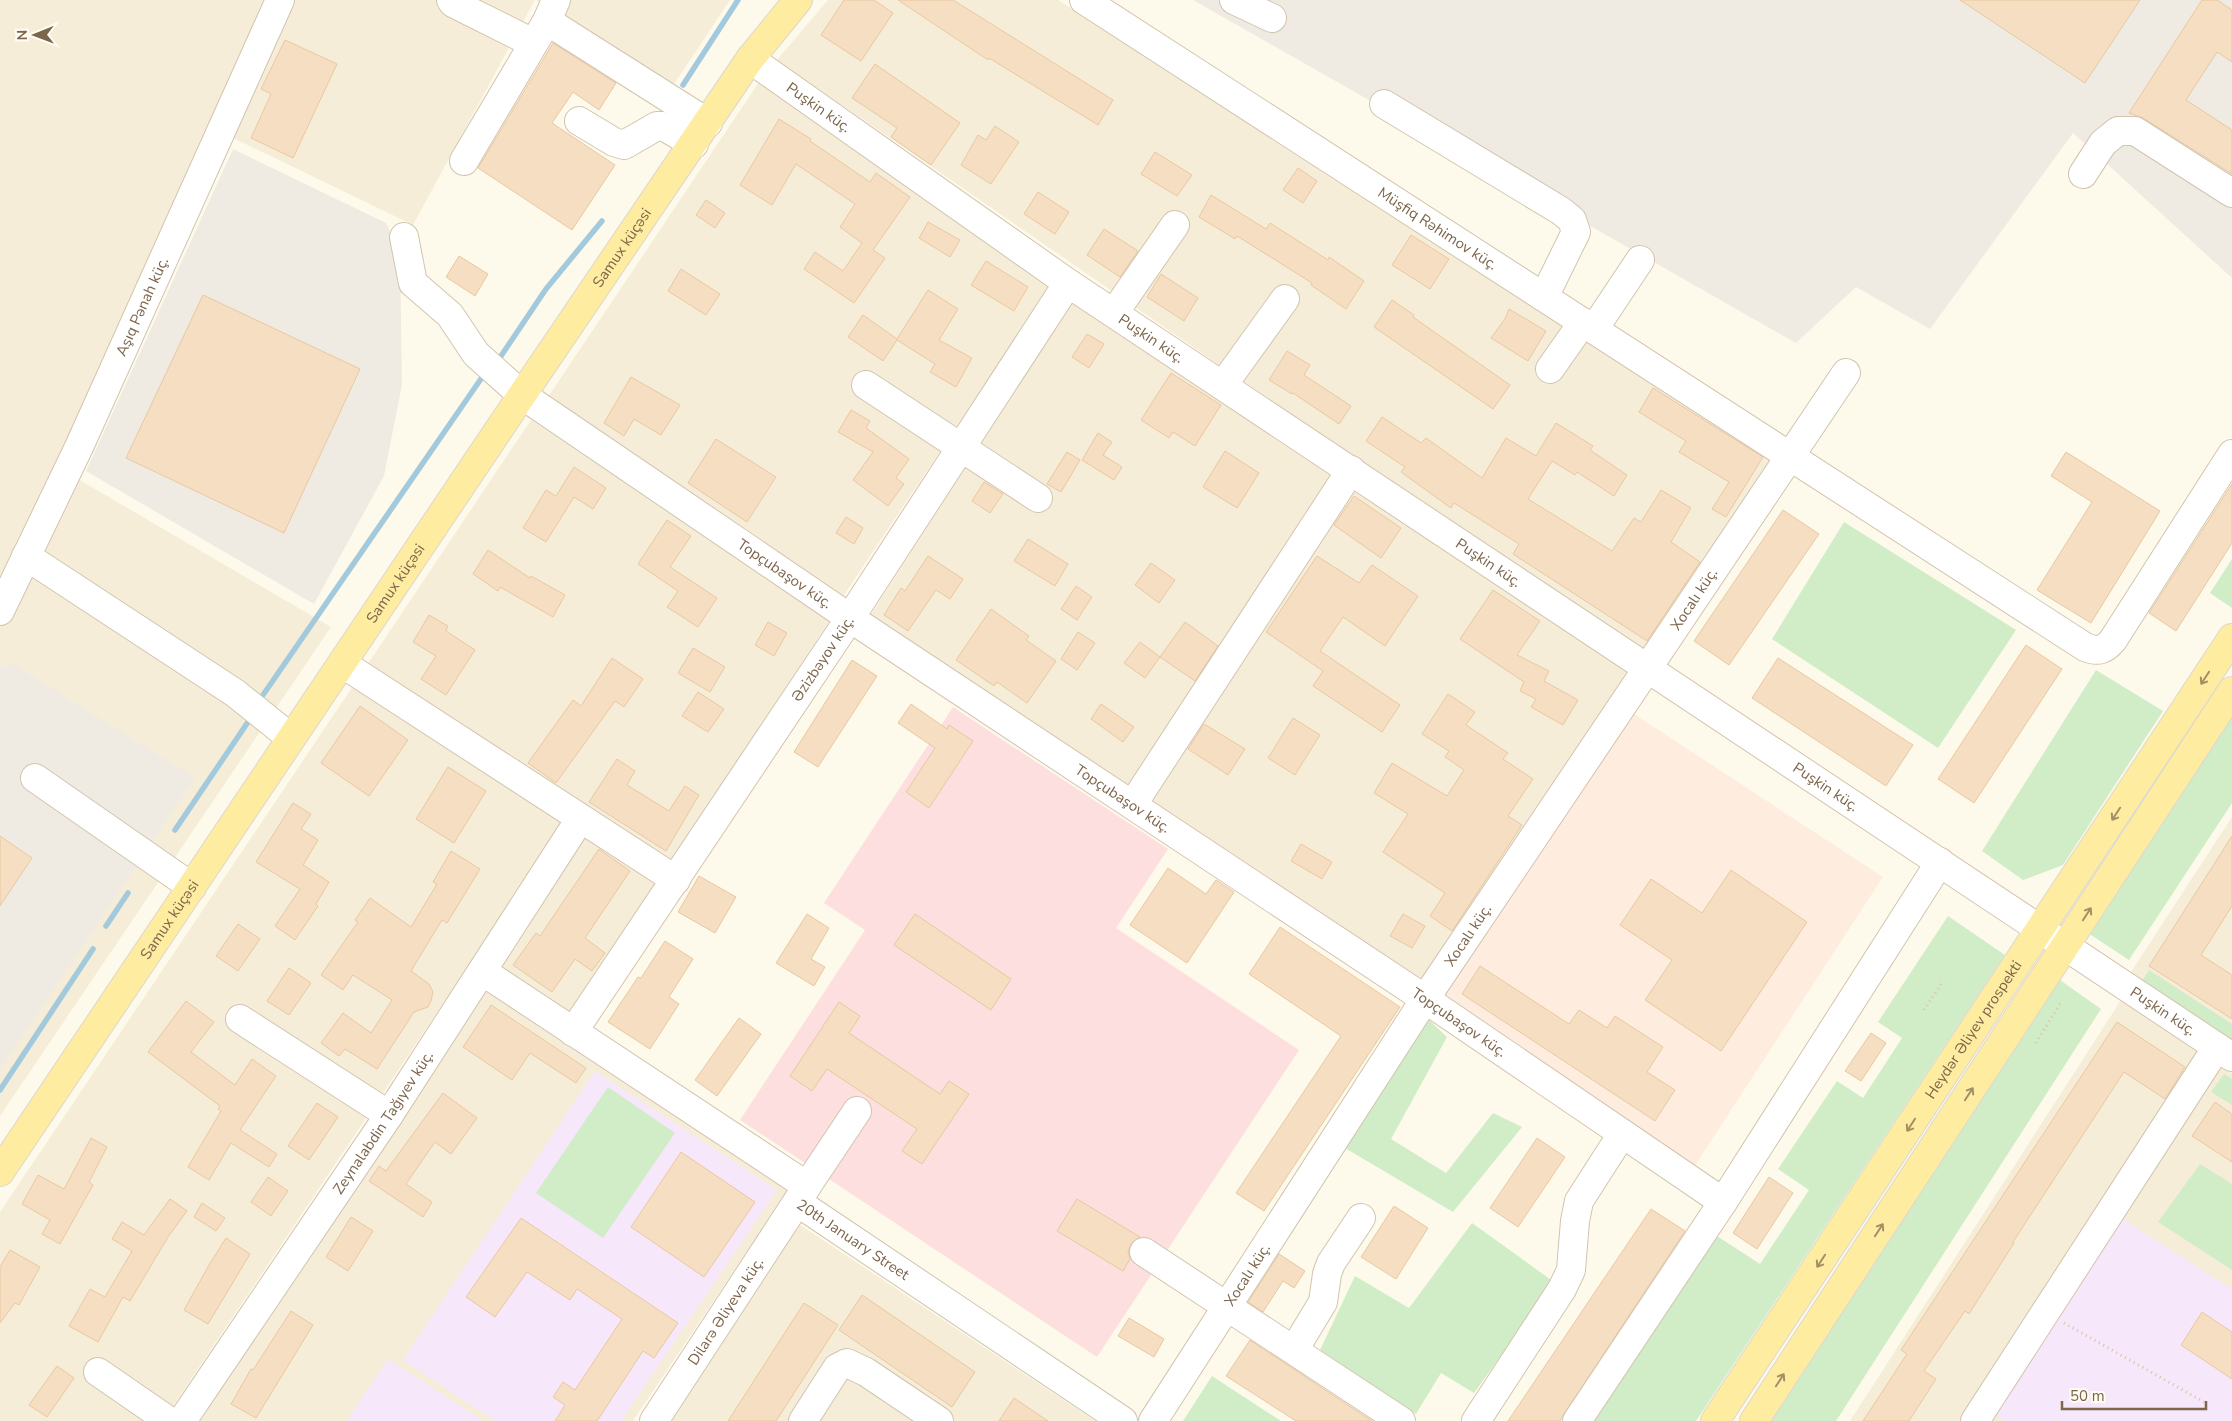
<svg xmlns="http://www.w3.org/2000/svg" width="2232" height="1421" font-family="'Nunito Sans',sans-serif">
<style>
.residential{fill:#f6edd9}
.commercial{fill:#feeddf}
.industrial{fill:#efebe3}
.education{fill:#f7e7fb}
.medical{fill:#fcdfde}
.green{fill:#d0edc7}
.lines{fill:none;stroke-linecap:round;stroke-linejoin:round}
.stream{stroke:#a3c9dc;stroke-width:5.5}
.building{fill:#f5dec1;stroke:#e9c8a0}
.minor-casing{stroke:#d2c4af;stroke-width:30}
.major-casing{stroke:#ddd7d0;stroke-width:30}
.path{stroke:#dbc2a3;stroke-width:3;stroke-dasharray:1 4;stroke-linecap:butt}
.minor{stroke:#fff;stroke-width:28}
.major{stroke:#feeca1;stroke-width:28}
.oneway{stroke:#a38e65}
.labels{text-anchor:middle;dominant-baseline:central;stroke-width:4;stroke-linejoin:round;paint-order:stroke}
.street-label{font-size:15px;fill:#7c654b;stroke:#fffcf3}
</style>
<rect width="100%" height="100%" fill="#fefaeb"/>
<!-- residential -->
<g class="residential">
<polygon points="0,0 535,0 413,225 231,137 78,479 331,627 0,1116"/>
<polygon points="536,0 730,0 672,87"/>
<polygon points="828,0 1058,0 1778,459 1645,659 777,60"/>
<polygon points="759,82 1051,285 844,595 548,397"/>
<polygon points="1073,301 1635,675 1427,986 870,616"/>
<polygon points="531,420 830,620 670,863 367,665"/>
<polygon points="353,686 564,823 163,1421 0,1421 0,1212"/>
<polygon points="2232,817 2232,1048 2127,978"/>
<polygon points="583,835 659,884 569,1017 498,969"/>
<polygon points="485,989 790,1187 633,1421 195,1421"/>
<polygon points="2121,1000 2232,1073 2232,1421 1850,1421"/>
<polygon points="799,1224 1095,1421 667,1421"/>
</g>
<!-- commercial -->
<polygon class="commercial" points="1631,712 1883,877 1694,1167 1444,994"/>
<!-- industrial -->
<g class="industrial">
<polygon points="1193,0 2232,0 2232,278 2073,133 1930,329 1856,287 1796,343"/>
<polygon points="233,149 386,223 400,251 402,385 384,476 314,604 86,471"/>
<polygon points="13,664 195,778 0,1070 0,667"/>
</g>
<!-- education -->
<g class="education">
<polygon points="595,1071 777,1190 621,1421 495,1421 403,1360"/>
<polygon points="2118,1216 2232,1289 2232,1421 2005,1421 1993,1413"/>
<polygon points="388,1359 483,1421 347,1421"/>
</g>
<!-- medical -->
<polygon class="medical" points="953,707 1168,849 1116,928 1299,1050 1097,1357 740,1120 865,930 824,903"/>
<!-- green -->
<g class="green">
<polygon points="1844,522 2016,630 1938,748 1772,639"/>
<polygon points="2232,559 2232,608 2210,593"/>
<polygon points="2096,670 2163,711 2063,865 2023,880 1982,851"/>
<polygon points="2232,713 2232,803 2129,960 2088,933"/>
<polygon points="1948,916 2005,955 1696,1421 1594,1421 1717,1236 1760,1264 1809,1190 1778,1169 1837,1081 1863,1098 1902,1038 1878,1022"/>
<polygon points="2149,970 2232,1024 2232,1041 2142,981"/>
<polygon points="2060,980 2101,1009 1836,1421 1770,1421"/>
<polygon points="1427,1018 1447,1037 1391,1139 1446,1173 1493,1113 1522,1127 1453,1212 1345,1148"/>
<polygon points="2224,1074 2232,1079 2232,1105 2211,1092"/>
<polygon points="608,1087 675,1133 603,1238 536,1193"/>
<polygon points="2200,1164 2232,1184 2232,1270 2158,1222"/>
<polygon points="1472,1223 1554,1282 1474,1393 1441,1373 1416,1414 1320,1350 1355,1276 1409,1308"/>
<polygon points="1212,1376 1281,1421 1183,1421"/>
</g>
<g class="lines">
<!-- stream -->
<g class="stream">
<polyline points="683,85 738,0"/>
<polyline points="499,359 546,289 602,221"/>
<polyline points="263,695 485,373"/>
<polyline points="175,830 250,719"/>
<polyline points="106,926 128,893"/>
<polyline points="0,1090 93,949"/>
</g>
</g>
<!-- building -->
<g class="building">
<polygon points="844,0 874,0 893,13 861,61 821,35"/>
<polygon points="898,0 953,0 1113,100 1098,125 989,58 988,60"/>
<polygon points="1960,0 2140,0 2085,83"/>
<polygon points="2202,0 2217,0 2232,10 2232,62 2217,52 2186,100 2232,130 2232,174 2143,118 2129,113"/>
<polygon points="285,40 337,64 293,158 251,138 271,94 261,89"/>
<polygon points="553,43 616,83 599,110 573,92 552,123 615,165 572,230 478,168"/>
<polygon points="875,64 960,123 931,165 891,137 897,128 852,98"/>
<polygon points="779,119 811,139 810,141 870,182 876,173 910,197 873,250 885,258 854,303 804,269 815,252 843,271 862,243 840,227 855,204 796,164 772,205 740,185"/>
<polygon points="995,126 1019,142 991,184 961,165 978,135 986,140"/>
<polygon points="1155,152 1192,175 1177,196 1141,174"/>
<polygon points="1298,168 1317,181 1303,203 1283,190"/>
<polygon points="1038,192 1069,212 1055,234 1024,214"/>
<polygon points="1211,195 1266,229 1270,223 1328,260 1329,257 1364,281 1346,309 1311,285 1312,283 1237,236 1235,239 1199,217"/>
<polygon points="706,200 725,213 715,228 696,215"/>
<polygon points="928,222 960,240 950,257 919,238"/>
<polygon points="1104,229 1138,251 1120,277 1087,255"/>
<polygon points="1411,235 1449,259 1430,289 1392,265"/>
<polygon points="459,256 488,274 475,296 446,277"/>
<polygon points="986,261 1028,287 1014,311 971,285"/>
<polygon points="681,269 720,294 706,315 668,291"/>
<polygon points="1161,274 1198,298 1184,321 1147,297"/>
<polygon points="928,290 958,309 939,340 972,358 956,387 930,372 935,364 897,340 883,361 848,337 863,315 897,339"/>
<polygon points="203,295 360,369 284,533 126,458"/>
<polygon points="1392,300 1414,315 1413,317 1420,322 1510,385 1493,409 1374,327"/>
<polygon points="1509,309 1546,331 1528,361 1491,338 1505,319"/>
<polygon points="1087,334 1104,344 1089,368 1072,357"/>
<polygon points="1287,351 1310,365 1304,375 1351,406 1339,424 1293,393 1292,394 1269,380"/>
<polygon points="1171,373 1221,405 1195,446 1173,432 1169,438 1141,420"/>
<polygon points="631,377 680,405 661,435 634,419 624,436 604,423"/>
<polygon points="1653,388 1763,457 1726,517 1712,509 1729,482 1679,452 1686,441 1639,412"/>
<polygon points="851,410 870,421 866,428 909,459 896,478 904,484 888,506 853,480 873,452 838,432"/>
<polygon points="1382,417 1421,443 1426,438 1482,478 1506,438 1536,456 1556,423 1593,446 1590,450 1627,475 1614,496 1577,472 1575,475 1552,461 1528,499 1612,551 1634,518 1641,522 1661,490 1691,508 1671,542 1700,562 1647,641 1513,554 1519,544 1454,503 1451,508 1401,472 1405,467 1366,441"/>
<polygon points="1098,433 1112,442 1103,455 1122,467 1114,480 1082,460"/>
<polygon points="716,439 776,477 747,522 688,483"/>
<polygon points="1225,451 1259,473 1237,508 1203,487"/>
<polygon points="1067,452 1080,460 1061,492 1047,484"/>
<polygon points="2066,452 2160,511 2091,623 2037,590 2092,502 2051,476"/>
<polygon points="574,467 606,488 593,509 574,497 546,542 523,528 546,490 556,496"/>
<polygon points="984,482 1003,494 990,513 972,501"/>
<polygon points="2232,484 2232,543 2176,631 2149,613"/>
<polygon points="1354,496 1401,528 1381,558 1334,525"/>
<polygon points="1783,510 1819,534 1729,665 1694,641"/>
<polygon points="846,517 863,528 854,544 836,533"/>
<polygon points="667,520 691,536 670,567 717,598 698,627 667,607 678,591 638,564"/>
<polygon points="1028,539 1068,564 1055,586 1014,561"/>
<polygon points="488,550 530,578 531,576 565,595 553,617 500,587 498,591 473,574"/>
<polygon points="928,556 963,579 950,599 936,590 908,631 884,615 901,588 905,591"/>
<polygon points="1317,556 1359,583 1372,565 1418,596 1385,646 1343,617 1320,651 1400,705 1382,732 1313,686 1323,671 1266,632"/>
<polygon points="1151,563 1175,580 1159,603 1135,585"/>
<polygon points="1076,586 1092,597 1077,620 1061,609"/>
<polygon points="1493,590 1540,621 1517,655 1549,671 1544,681 1578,700 1563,725 1531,707 1536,699 1520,691 1524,682 1460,639"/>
<polygon points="991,609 1029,636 1026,640 1056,661 1027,703 997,682 994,686 956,660"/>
<polygon points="429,615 448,626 446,631 475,650 446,695 421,679 436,656 413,642"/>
<polygon points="768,622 787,633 774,656 755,645"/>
<polygon points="1185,622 1218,646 1195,681 1160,657"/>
<polygon points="1078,632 1095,643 1077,670 1061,659"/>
<polygon points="1140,642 1160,657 1145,678 1124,663"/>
<polygon points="2026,645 2062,669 1974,803 1938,779"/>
<polygon points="693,648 725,667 710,692 678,673"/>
<polygon points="612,658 643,679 624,707 615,701 556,783 528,763 573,700 581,706"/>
<polygon points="1778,658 1913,745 1886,786 1752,698"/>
<polygon points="852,660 877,676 818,767 794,752"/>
<polygon points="698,692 724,709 708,732 682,716"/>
<polygon points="1448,694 1475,712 1466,725 1508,753 1503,759 1533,779 1508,816 1522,825 1452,931 1430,916 1445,893 1383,852 1408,814 1374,793 1392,763 1447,796 1464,770 1445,757 1449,751 1422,734"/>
<polygon points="911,704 947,729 949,725 973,741 929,808 906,792 935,748 898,723"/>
<polygon points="1101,704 1134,727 1123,742 1091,719"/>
<polygon points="360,706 408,740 369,796 321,763"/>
<polygon points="1293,718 1320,735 1295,775 1268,758"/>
<polygon points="1204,724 1245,749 1228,775 1188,749"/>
<polygon points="617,759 635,771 627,785 669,811 685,786 699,795 666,851 589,802"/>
<polygon points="448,767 486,791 454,843 416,819"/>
<polygon points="293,803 311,814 301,829 318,840 303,865 329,882 316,904 318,906 295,940 275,926 300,889 256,862"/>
<polygon points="0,836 32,858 0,906"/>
<polygon points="2232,836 2232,906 2201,955 2232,975 2232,1019 2149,966"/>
<polygon points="1301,844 1332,862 1322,879 1291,861"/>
<polygon points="599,849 630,871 585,938 605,953 592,971 575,959 552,992 513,965 536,933 540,936"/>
<polygon points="451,851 480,869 447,923 442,920 411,971 429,984 433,992 431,1001 428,1007 414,1012 377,1069 345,1049 339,1056 321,1043 343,1013 371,1033 392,1000 353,975 343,990 321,975 358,922 355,920 370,898 411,927 437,884 433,882"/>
<polygon points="1168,868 1206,894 1216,880 1234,892 1187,963 1130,925"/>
<polygon points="1731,870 1807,922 1721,1051 1645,1000 1672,960 1620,925 1651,879 1702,913"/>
<polygon points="699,876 736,897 715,933 678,912"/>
<polygon points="807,914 829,928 811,959 825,967 814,986 776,963"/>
<polygon points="915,914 1011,979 991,1010 894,945"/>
<polygon points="1403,914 1425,926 1412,948 1390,936"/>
<polygon points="238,924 260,939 238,971 216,956"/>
<polygon points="1280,927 1400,1007 1264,1211 1236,1193 1341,1036 1249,974"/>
<polygon points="665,941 693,959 669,997 679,1004 650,1049 608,1022 638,977 641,978"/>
<polygon points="1480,966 1569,1024 1579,1010 1607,1028 1615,1016 1663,1047 1647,1072 1675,1090 1655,1121 1462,994"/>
<polygon points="289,968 311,983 289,1015 267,1001"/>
<polygon points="186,1001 214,1022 191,1052 235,1085 252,1059 276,1076 240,1130 277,1154 269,1167 231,1143 209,1180 188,1167 221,1111 218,1109 220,1106 148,1052"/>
<polygon points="839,1002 860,1016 849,1033 940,1094 949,1081 969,1094 922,1164 902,1151 917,1129 827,1069 812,1091 790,1076"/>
<polygon points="491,1005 586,1068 576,1083 530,1053 512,1080 463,1047"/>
<polygon points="739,1018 761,1034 717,1096 695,1080"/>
<polygon points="2117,1022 2185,1067 2165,1099 2124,1072 2013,1242 2014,1243 1969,1314 1965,1311 1924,1371 1936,1379 1909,1421 1863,1421 1907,1354 1901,1350"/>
<polygon points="1871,1033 1886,1043 1861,1081 1845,1071"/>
<polygon points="443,1093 477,1118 451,1154 435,1142 406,1184 432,1202 423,1217 369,1181 379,1166 386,1171"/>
<polygon points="2215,1102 2232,1114 2232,1162 2192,1136"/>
<polygon points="317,1103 338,1117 309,1160 288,1146"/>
<polygon points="91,1138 107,1147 89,1182 93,1185 60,1244 42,1234 50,1220 22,1204 38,1175 64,1189"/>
<polygon points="1537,1138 1565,1157 1518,1227 1490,1208"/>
<polygon points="681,1152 755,1202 704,1277 631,1227"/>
<polygon points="268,1177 288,1191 271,1216 251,1202"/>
<polygon points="1769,1177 1793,1193 1757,1249 1733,1233"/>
<polygon points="170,1199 187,1211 168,1237 130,1301 123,1297 98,1342 69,1326 90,1289 105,1297 132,1251 112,1239 122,1222 144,1235"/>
<polygon points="1077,1199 1140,1237 1131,1244 1128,1252 1130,1259 1123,1271 1057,1231"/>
<polygon points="202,1203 225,1218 216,1231 194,1217"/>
<polygon points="1394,1206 1428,1228 1396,1279 1361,1257"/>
<polygon points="1651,1209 1685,1231 1562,1417 1560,1421 1508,1421"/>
<polygon points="351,1217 373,1231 348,1271 326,1257"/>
<polygon points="521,1218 678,1323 654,1358 643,1351 597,1421 555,1421 565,1405 553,1397 563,1382 575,1390 622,1319 577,1289 570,1300 527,1272 495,1317 466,1297"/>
<polygon points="226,1238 250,1254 208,1324 184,1310 209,1265"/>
<polygon points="10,1250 40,1267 19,1305 15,1303 0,1323 0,1267"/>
<polygon points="1279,1254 1305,1271 1294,1288 1283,1281 1263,1312 1248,1302"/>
<polygon points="862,1295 975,1372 952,1407 839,1330"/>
<polygon points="804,1303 838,1325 776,1421 728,1421"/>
<polygon points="291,1311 313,1325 256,1418 231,1404 251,1369 253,1370"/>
<polygon points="2202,1312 2232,1332 2232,1379 2181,1345"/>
<polygon points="1129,1318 1164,1339 1154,1357 1118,1336"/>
<polygon points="1250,1340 1331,1394 1372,1421 1296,1421 1226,1376"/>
<polygon points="57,1366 74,1378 47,1417 29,1405"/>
<polygon points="1014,1398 1048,1421 999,1421"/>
</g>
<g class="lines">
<defs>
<g id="minor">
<polyline points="451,0 453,3 533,43"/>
<path id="s1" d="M1084,0L2085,647C2097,652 2104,651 2113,640L2232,454"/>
<polyline points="1234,0 1272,18"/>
<polyline points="547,21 708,123"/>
<path id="s2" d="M750,59L1068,283L2232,1057"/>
<polyline points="1384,104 1561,211 1572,220 1576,232 1544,297"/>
<polyline points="579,121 614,142 624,145 657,126 663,126 694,144"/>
<polyline points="464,161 547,21 556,0"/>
<polyline points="2083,174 2103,143 2118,131 2135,131 2232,193"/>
<path id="s3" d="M404,237L413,283L450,315L476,354L522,395L850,618L1425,999L1723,1202"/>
<polyline points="1114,313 1175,225"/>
<polyline points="1594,329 1640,260"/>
<polyline points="1550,369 1583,322"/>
<polyline points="866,385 1038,498"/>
<polyline points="1223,385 1285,299"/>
<polyline points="26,556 235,693 291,738"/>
<path id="s4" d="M0,611L79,447L280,0"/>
<polyline points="343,664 676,880"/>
<polyline points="35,778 192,887"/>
<polyline points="1133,804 1351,470"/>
<path id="s5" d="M482,971L807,1186L797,1202L1123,1421"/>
<polyline points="240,1019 389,1115"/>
<path id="s6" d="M573,1032L850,618L1068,283"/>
<polyline points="807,1186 857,1111"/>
<polyline points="1144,1252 1401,1421"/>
<polyline points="1294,1350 1323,1302 1327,1274 1331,1263 1361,1218"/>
<polyline points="98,1372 169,1421"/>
<path id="s7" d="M182,1421L389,1115L580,819"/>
<path id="s8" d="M654,1421L797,1202"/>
<polyline points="803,1421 837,1368 847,1363 866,1372 939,1421"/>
<path id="s9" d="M1153,1421L1425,999L1846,373"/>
<polyline points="1476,1421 1562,1289 1571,1270 1575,1221 1579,1201 1622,1134"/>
<polyline points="1577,1421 1723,1202 1940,862"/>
<polyline points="1975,1421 2217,1047"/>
</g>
<g id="major">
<path id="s10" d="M0,1172L522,395L750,59L798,0"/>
<path id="s11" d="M1715,1421L2232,638"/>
<polyline points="1754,1421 2232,691"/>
</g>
</defs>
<!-- minor casing -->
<use href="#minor" class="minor-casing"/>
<!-- major casing -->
<use href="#major" class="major-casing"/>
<!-- path -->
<g class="path">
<polyline points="1924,1010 1942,983"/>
<polyline points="2036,1043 2061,1002"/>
<polyline points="2064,1323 2204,1402"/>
</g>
<!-- minor -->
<use href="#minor" class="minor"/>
<!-- major -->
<use href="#major" class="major"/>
</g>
<!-- one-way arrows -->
<defs><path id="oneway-shaft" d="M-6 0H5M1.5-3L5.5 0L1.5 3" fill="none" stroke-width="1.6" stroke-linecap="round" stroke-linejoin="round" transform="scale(1.25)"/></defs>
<g class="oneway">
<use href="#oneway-shaft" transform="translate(2205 678) rotate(123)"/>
<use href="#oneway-shaft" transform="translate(2116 814) rotate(123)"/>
<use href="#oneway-shaft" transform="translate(2087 914) rotate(-57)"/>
<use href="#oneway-shaft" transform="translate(1969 1094) rotate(-57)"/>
<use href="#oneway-shaft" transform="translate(1911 1125) rotate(123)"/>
<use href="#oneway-shaft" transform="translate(1879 1230) rotate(-57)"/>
<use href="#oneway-shaft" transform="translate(1821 1261) rotate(123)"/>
<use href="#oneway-shaft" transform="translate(1780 1380) rotate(-57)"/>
</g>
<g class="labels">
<!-- street labels -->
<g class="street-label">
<text stroke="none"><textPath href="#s2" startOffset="84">Puşkin küç.</textPath></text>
<text stroke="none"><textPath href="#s1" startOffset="421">Müşfiq Rəhimov küç.</textPath></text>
<text stroke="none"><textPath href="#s10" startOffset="1114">Samux küçəsi</textPath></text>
<text stroke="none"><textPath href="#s4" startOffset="336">Aşıq Pənah küç.</textPath></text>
<text stroke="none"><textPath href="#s2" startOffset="489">Puşkin küç.</textPath></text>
<text stroke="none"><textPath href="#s2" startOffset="894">Puşkin küç.</textPath></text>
<text stroke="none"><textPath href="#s3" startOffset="522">Topçubaşov küç.</textPath></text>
<text stroke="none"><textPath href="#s10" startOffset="709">Samux küçəsi</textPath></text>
<text stroke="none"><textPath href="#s9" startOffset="984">Xocalı küç.</textPath></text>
<text stroke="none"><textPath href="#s6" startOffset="449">Əzizbəyov küç.</textPath></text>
<text stroke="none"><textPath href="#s2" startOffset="1299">Puşkin küç.</textPath></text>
<text stroke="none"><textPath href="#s3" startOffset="928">Topçubaşov küç.</textPath></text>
<text stroke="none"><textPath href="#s10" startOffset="304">Samux küçəsi</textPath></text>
<text stroke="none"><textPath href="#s9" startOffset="579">Xocalı küç.</textPath></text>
<text stroke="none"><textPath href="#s2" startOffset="1704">Puşkin küç.</textPath></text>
<text stroke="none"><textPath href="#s3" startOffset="1332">Topçubaşov küç.</textPath></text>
<text stroke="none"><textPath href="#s11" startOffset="469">Heydər Əliyev prospekti</textPath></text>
<text stroke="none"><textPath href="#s7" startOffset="360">Zeynalabdin Tağıyev küç.</textPath></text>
<text stroke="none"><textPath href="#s5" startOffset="476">20th January Street</textPath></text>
<text stroke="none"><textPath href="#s9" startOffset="174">Xocalı küç.</textPath></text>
<text stroke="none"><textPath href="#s8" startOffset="131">Dilarə Əliyeva küç.</textPath></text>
</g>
</g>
<!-- north arrow -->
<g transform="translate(35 35) rotate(269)" stroke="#fffcf3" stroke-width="4" paint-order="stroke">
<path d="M0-4L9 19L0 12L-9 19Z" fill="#7c654b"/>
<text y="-8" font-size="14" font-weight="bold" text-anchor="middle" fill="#7c654b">N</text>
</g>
<!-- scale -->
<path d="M2062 1401v8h144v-8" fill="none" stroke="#7c654b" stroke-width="2.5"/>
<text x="2070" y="1401" font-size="15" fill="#7c654b" stroke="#fffcf3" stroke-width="4" paint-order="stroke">50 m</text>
</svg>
